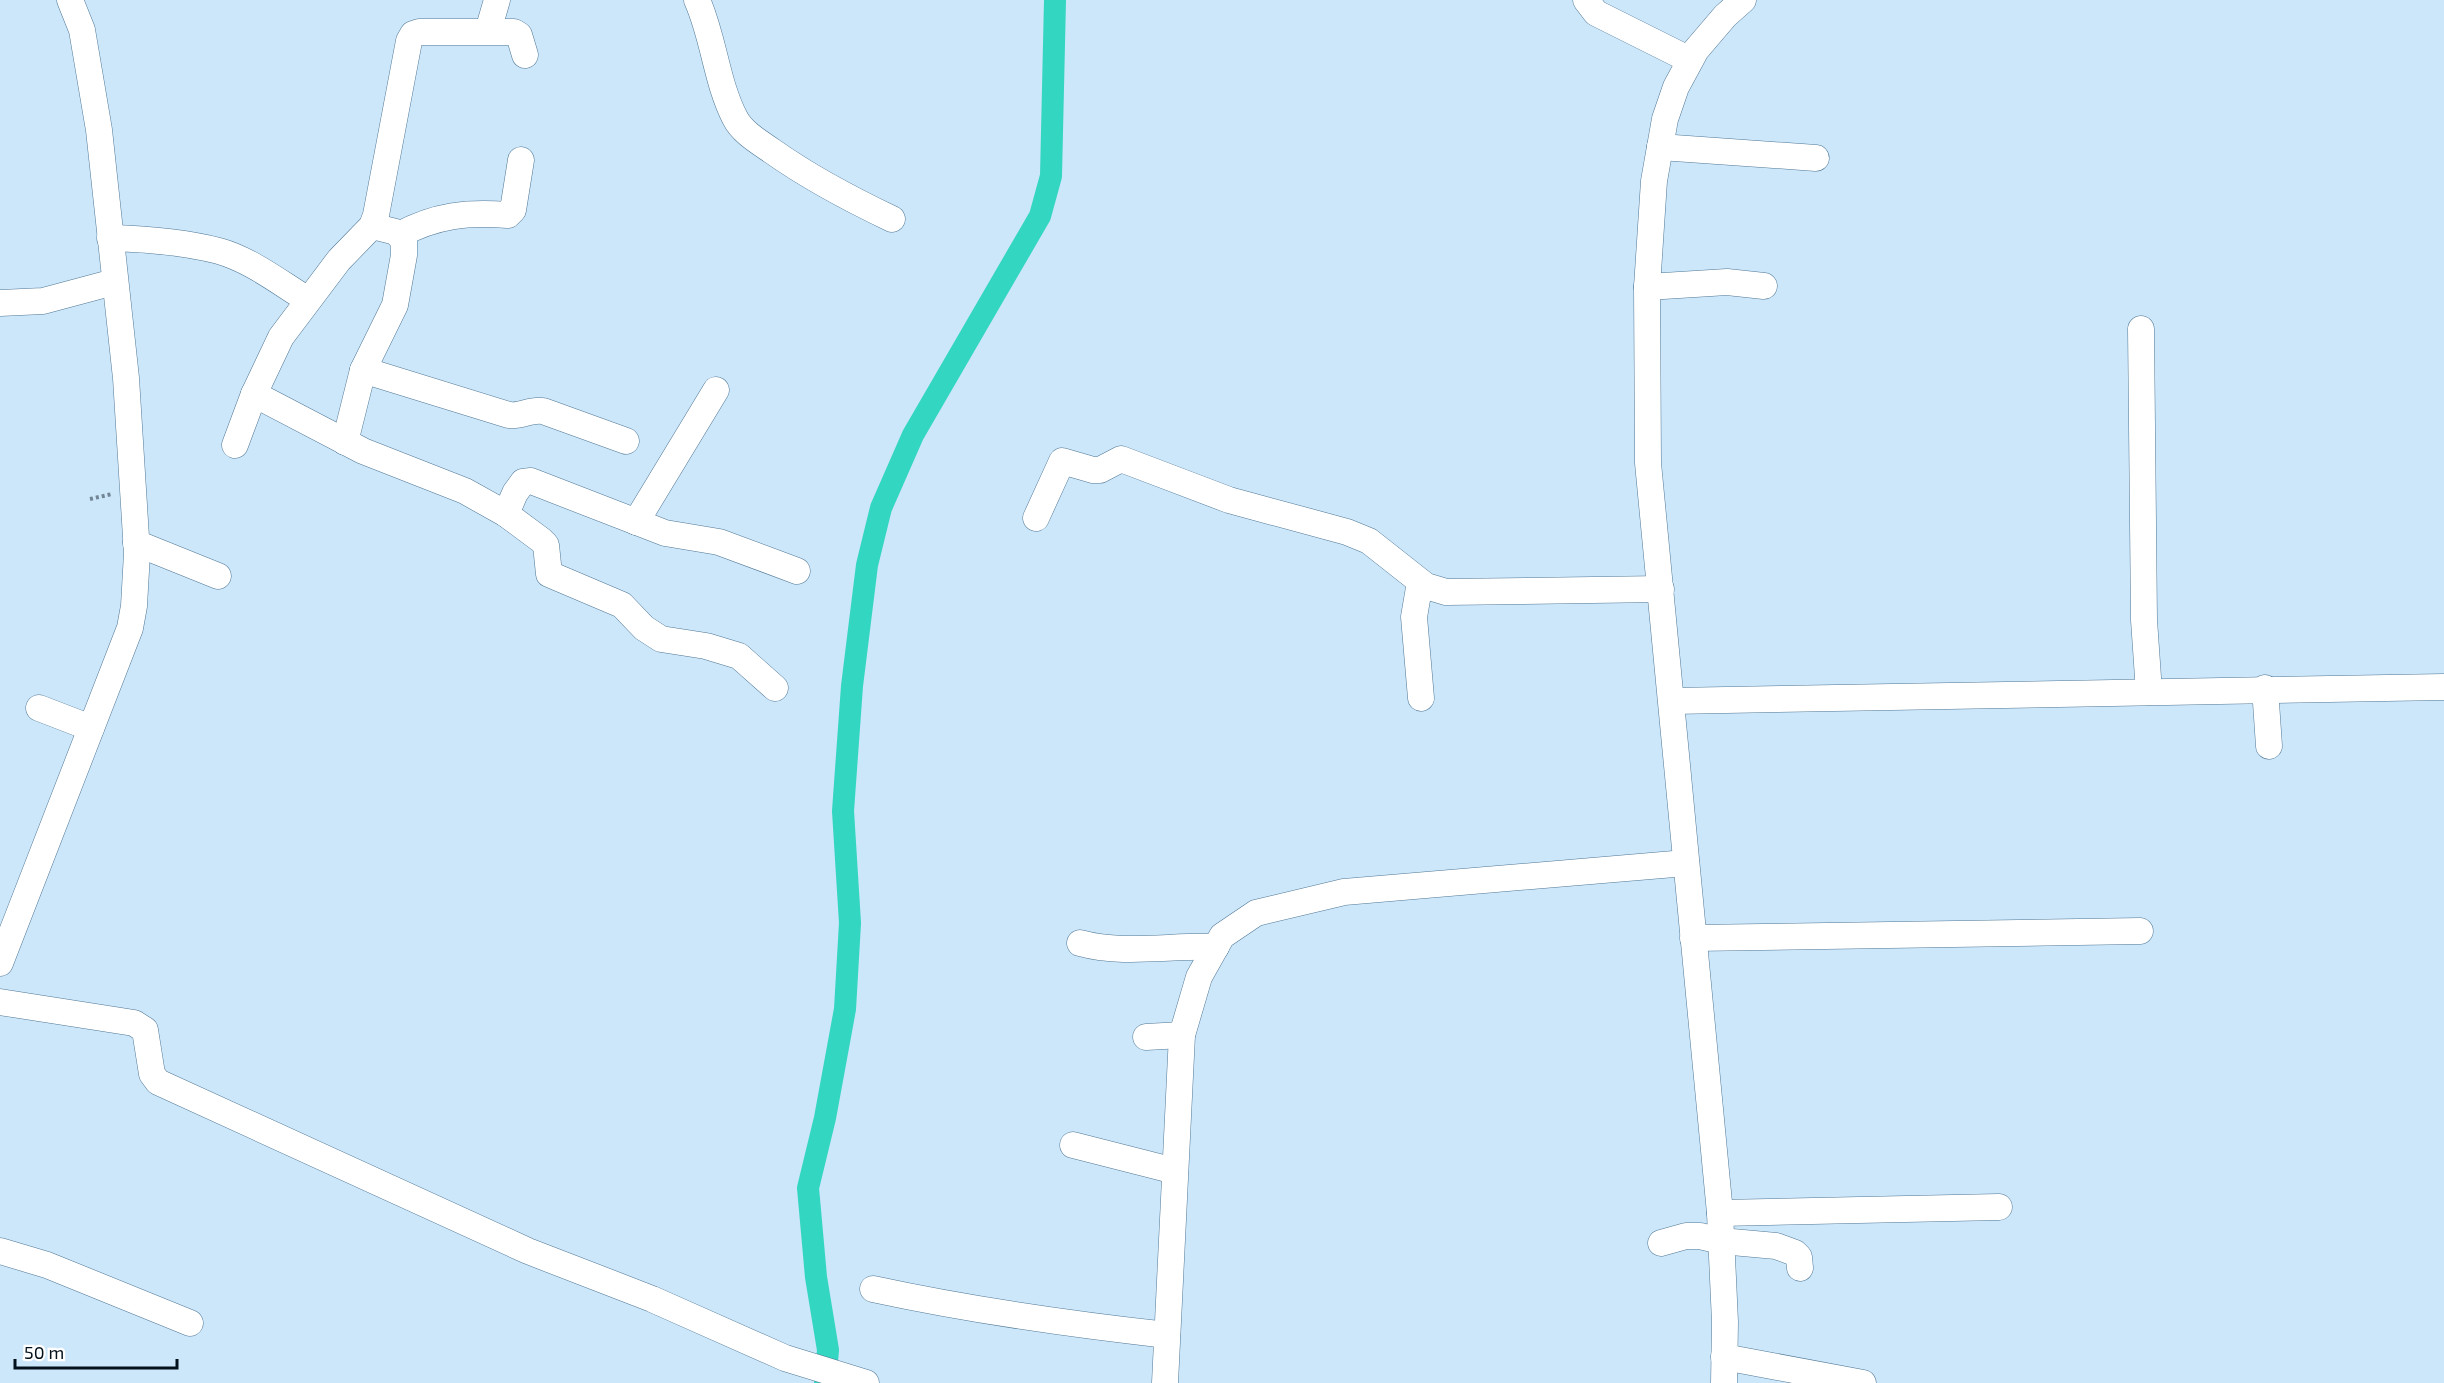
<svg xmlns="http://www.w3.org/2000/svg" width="2444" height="1383" font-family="'Exo 2',sans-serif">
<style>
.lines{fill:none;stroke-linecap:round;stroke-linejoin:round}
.canal{stroke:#33d6c0;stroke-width:22}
.minor-casing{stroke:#507895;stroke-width:27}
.path{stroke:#718595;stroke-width:4;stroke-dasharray:3 3;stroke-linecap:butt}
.minor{stroke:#fff;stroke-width:26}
</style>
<rect width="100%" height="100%" fill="#cce6fa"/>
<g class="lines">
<!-- canal -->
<polyline class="canal" points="825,1383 828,1350 816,1277 808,1188 825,1118 845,1009 850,923 843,811 852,686 867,565 881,508 913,435 1040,216 1051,176 1055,0"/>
<defs>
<g id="minor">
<path d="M697,0C714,38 716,81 735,118C742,132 759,142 772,151C810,178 850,199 892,219"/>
<polyline points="1586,0 1596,13 1690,60"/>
<polyline points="488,31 497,0"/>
<polyline points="1660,147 1816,158"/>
<path d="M399,235C436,215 467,212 508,215L513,210L521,160"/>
<path d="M110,238C146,239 184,242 219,251C251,260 280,283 308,300"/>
<polyline points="1647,287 1727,282 1764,286"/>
<polyline points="0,303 43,301 114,282"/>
<polyline points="2141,329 2144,620 2149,692"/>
<path d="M363,370L509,415C521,417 530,409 543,411L626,441"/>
<polyline points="254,394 363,451 465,491 506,514 541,540 546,545 549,574 622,605 644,628 661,639 706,646 739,656 775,688"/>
<polyline points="345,442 363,370 395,305 404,255 404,241 396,232 372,226"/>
<polyline points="235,445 254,394 281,337 339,260 372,226 376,215 409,41 413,34 419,32 514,32 519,35 525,55"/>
<polyline points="506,514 515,493 523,482 531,481 665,533 719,542 797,571"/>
<polyline points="1036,518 1062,461 1093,470 1100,470 1121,459 1229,500 1347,532 1369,541 1426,586 1446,592 1661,589"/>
<polyline points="636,522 716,390"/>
<polyline points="136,543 218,576"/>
<polyline points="1420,582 1414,617 1421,698"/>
<polyline points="2265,688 2269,746"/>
<polyline points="1672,701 2444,687"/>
<polyline points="39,708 91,728"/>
<polyline points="1693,938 2140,931"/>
<path d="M1080,943C1123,955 1172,945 1216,947"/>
<polyline points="0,963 130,628 134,606 137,553 126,378 99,130 82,30 70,0"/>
<polyline points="0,1002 134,1023 145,1030 152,1074 158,1082 528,1251 652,1299 785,1358 866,1383"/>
<polyline points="1146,1037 1182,1035"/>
<polyline points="1073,1145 1175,1171"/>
<polyline points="1720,1213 1999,1207"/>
<polyline points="1661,1243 1686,1236 1700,1236 1721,1241 1776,1246 1795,1253 1799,1257 1800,1268"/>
<polyline points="0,1251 47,1265 190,1323"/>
<path d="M873,1289C970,1310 1068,1324 1167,1335"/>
<polyline points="1724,1357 1863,1383"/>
<polyline points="1165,1383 1182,1035 1199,977 1222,936 1256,913 1344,892 1686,863"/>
<polyline points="1724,1383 1725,1322 1720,1213 1648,463 1647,287 1654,181 1665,119 1676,87 1696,50 1725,16 1743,0"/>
</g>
</defs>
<!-- minor casing -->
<use href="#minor" class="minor-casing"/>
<!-- path -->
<polyline class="path" points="90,499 112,494"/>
<!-- minor -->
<use href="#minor" class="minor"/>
</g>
<!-- scale -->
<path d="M15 1359v9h162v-9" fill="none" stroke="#03111c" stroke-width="3"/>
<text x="24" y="1359" font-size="18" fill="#03111c" stroke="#ffffff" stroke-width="4.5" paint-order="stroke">50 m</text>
</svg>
